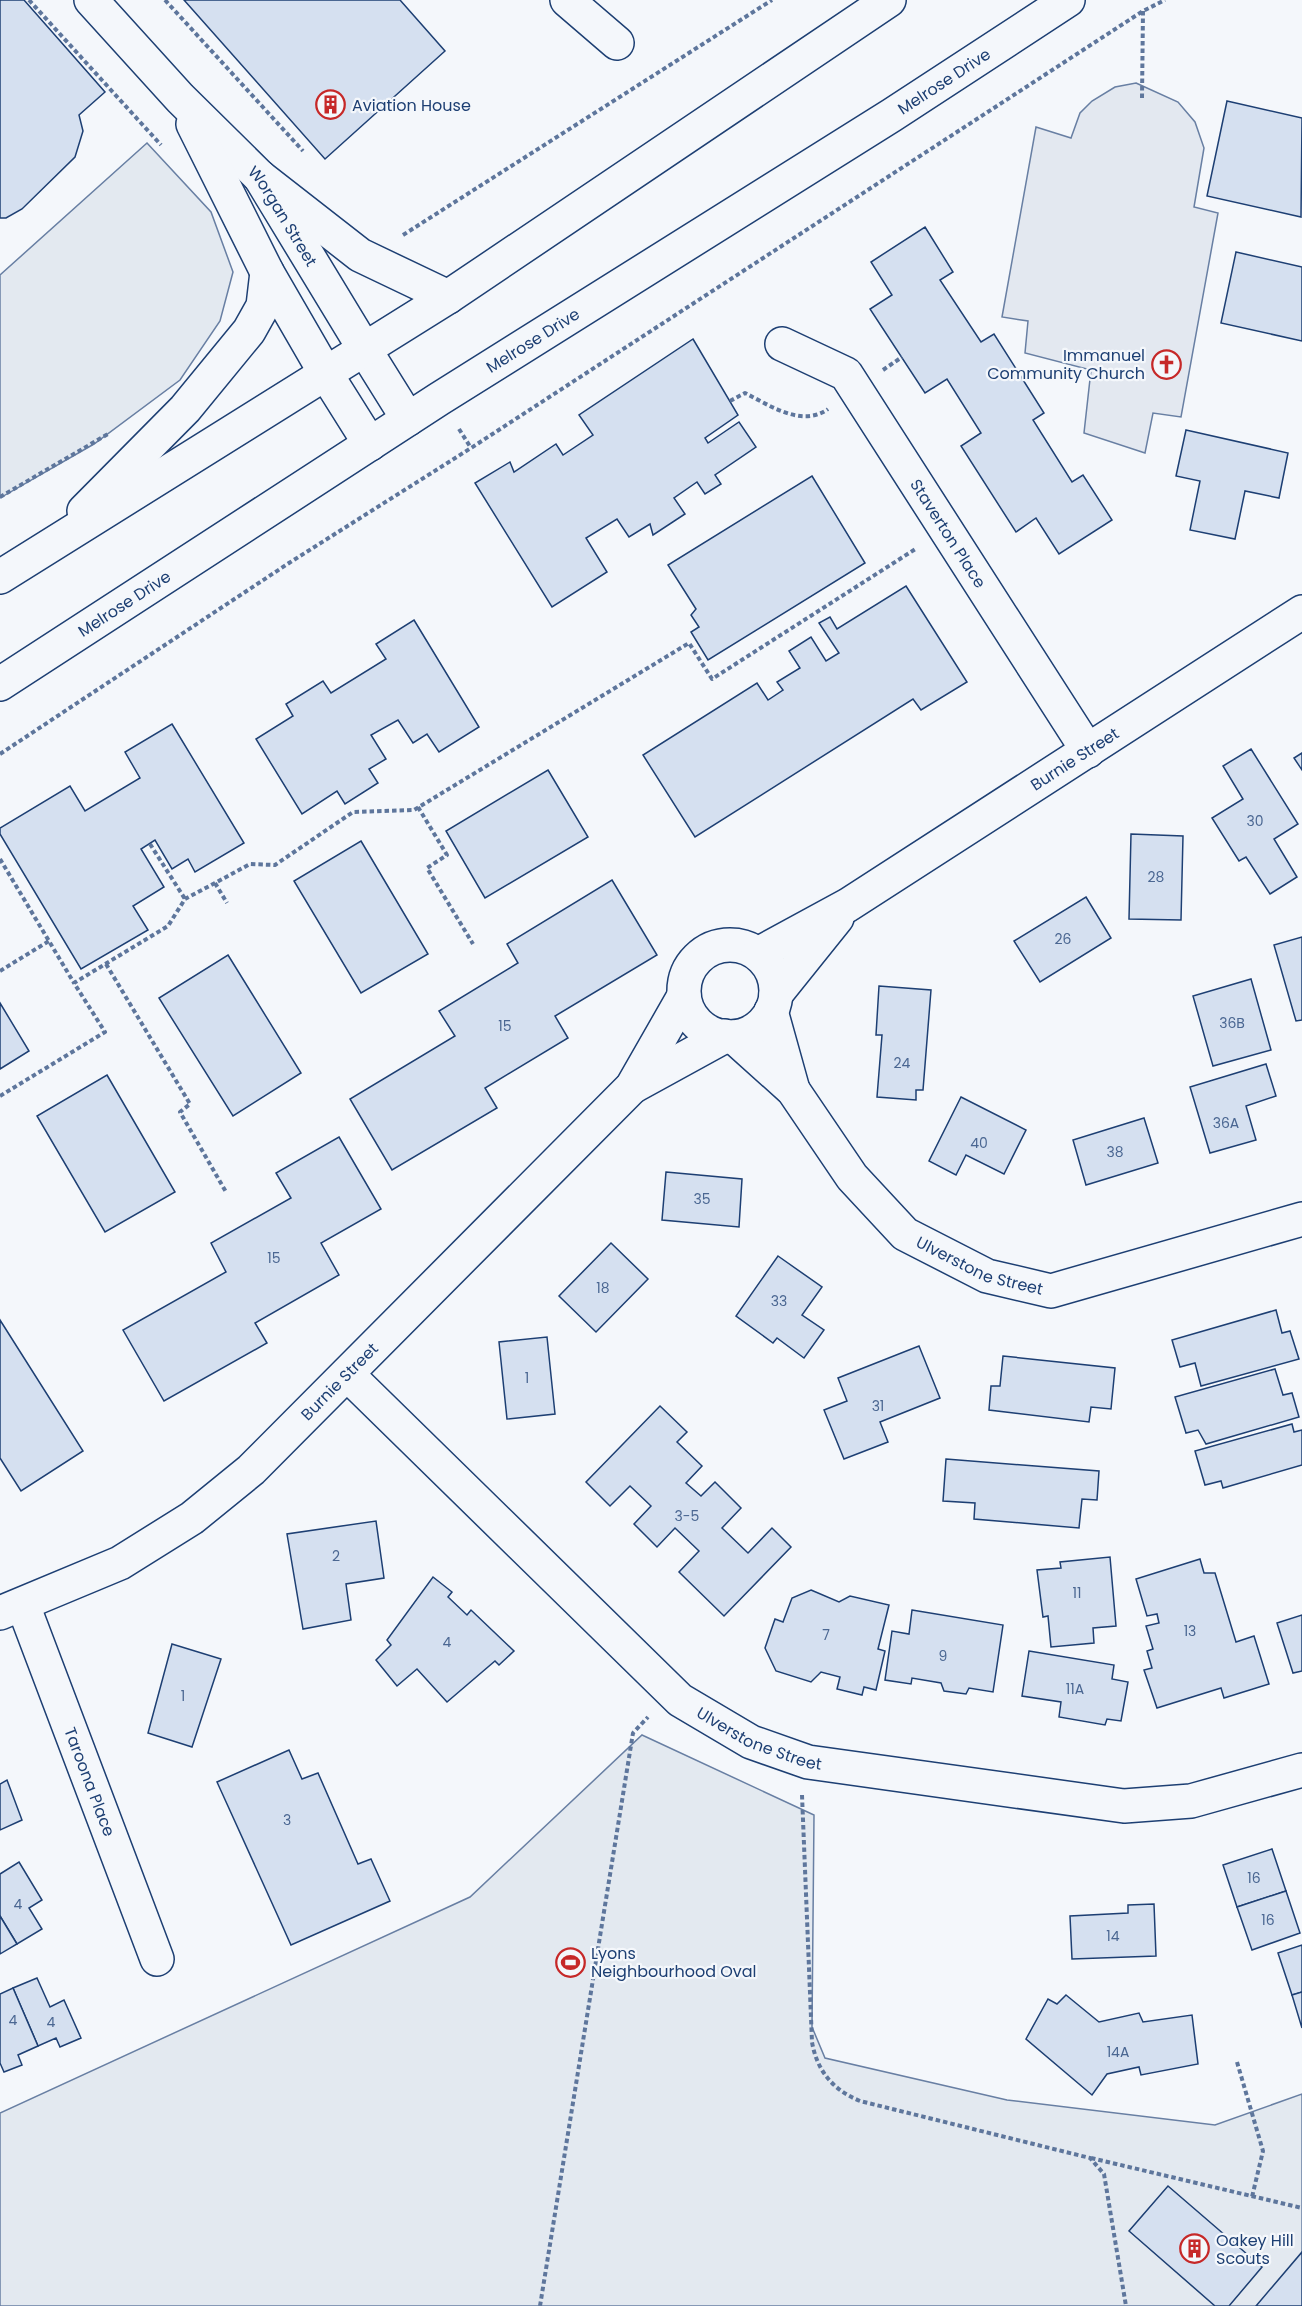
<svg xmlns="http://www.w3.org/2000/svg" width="1302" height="2306" font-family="Poppins,sans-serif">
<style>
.green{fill:#e3e9f0;stroke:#687fa3;stroke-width:1.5}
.parking{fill:#e3e8f0;stroke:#687fa3;stroke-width:1.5}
.building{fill:#d5e0f0;stroke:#1d3f73;stroke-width:1.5}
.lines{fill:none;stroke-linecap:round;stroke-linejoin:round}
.minor-casing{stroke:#1d3f73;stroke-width:36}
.major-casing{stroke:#1d3f73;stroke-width:36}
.path{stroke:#5e769c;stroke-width:4;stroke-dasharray:4.5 3;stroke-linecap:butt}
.minor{stroke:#f4f7fb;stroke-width:33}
.major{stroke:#f4f7fb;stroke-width:33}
.labels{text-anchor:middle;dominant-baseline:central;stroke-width:4.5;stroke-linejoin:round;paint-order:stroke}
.number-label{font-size:14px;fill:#4b6792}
.street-label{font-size:16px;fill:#1d3f73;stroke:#f4f7fb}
.poi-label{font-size:16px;fill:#1d3f73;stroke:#f4f7fb;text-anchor:start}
</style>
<rect width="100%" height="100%" fill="#f4f7fb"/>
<!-- green -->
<g class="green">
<polygon points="147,143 211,212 233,272 220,321 180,380 94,444 0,498 0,275"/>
<polygon points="642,1735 814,1815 812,2027 825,2058 1007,2100 1215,2125 1302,2094 1302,2306 0,2306 0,2113 470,1897"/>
</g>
<!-- parking -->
<polygon class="parking" points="1136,83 1178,102 1195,122 1204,148 1194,207 1218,213 1181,417 1153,413 1145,453 1084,433 1091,370 1025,353 1028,321 1002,317 1036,127 1071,138 1080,113 1092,101 1115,87"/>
<!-- building -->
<g class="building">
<polygon points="0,0 24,0 105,92 79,115 83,131 75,157 22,209 6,218 0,218"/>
<polygon points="184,0 400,0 445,51 325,159"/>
<polygon points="1227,101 1302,118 1301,217 1207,196"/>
<polygon points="925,227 953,272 940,280 981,342 994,334 1044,413 1033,420 1072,482 1083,475 1112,520 1059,554 1036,518 1016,532 961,446 981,433 947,379 925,393 870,309 892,295 871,262"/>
<polygon points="1236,252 1302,267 1302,341 1221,323"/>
<polygon points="693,339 738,415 705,438 708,443 739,422 756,447 715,475 721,484 705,494 697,482 674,498 685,514 653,535 650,524 629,537 617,519 586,538 607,572 552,607 475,483 510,462 514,472 556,444 563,455 593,435 579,415"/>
<polygon points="1186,430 1288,453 1279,498 1245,491 1235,539 1190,530 1200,481 1176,476"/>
<polygon points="812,476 865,563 708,660 691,632 699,627 691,615 696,609 668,565"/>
<polygon points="906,586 967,682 921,710 913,699 695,837 643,755 757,683 768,700 783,690 777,682 800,668 789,651 811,637 826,661 839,653 819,623 830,617 837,629"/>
<polygon points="414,620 479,727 439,752 427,734 413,743 398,720 371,735 386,759 369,769 378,783 345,804 337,791 302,814 256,739 293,716 286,704 323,681 331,693 386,659 376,644"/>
<polygon points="172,724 244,843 195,872 188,859 172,869 155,840 141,849 164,887 133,906 148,930 81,969 0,834 0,828 70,786 85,811 140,778 125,752"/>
<polygon points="1251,749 1298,824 1274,839 1297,877 1270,894 1246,857 1239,861 1212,818 1243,799 1223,766"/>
<polygon points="1302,753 1302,770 1294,758"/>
<polygon points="548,770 588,837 485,898 446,831"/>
<polygon points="1131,834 1183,836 1181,920 1129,919"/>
<polygon points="361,841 428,954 361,993 294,881"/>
<polygon points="612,880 657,955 555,1016 568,1038 485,1088 497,1108 392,1170 350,1099 455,1036 439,1011 518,963 507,944"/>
<polygon points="1086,897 1111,938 1040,982 1014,941"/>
<polygon points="1302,937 1302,1020 1296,1021 1274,945"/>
<polygon points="228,955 301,1073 233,1116 159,998"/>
<polygon points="1251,979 1271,1050 1213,1066 1193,996"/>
<polygon points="879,986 931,990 923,1090 916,1090 916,1100 877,1097 882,1035 876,1035"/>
<polygon points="0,1003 29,1051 0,1069"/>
<polygon points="1266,1064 1276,1096 1246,1106 1256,1140 1210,1153 1190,1087"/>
<polygon points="107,1075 175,1192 105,1232 37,1116"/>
<polygon points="961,1097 1026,1130 1004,1174 966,1155 956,1175 929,1161"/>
<polygon points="1144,1118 1158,1163 1086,1185 1073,1140"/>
<polygon points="339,1137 381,1209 321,1243 339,1275 255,1323 267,1343 164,1401 123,1330 226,1272 211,1243 291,1198 276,1173"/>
<polygon points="666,1172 742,1179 739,1227 662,1220"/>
<polygon points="611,1243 648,1279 596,1332 559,1296"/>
<polygon points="778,1256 822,1287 802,1315 824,1330 804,1358 777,1338 773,1343 736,1316"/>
<polygon points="1276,1310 1282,1333 1290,1331 1299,1359 1201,1386 1195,1363 1180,1367 1172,1340"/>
<polygon points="0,1320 83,1451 21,1491 0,1458"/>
<polygon points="547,1337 555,1414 507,1419 499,1342"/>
<polygon points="919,1346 940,1398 880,1422 888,1442 844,1459 824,1410 847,1401 838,1378"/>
<polygon points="1003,1356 1115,1368 1111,1409 1091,1407 1089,1422 989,1410 991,1386 1000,1386"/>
<polygon points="1275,1369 1283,1395 1292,1393 1299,1417 1206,1444 1198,1430 1186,1433 1175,1397"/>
<polygon points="660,1406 687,1432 677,1442 702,1466 686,1483 701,1496 715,1482 741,1508 722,1528 748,1553 772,1528 791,1547 724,1616 679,1572 699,1551 675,1528 657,1547 634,1524 651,1506 630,1486 610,1506 586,1482"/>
<polygon points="1292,1424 1294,1432 1302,1430 1302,1465 1223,1488 1221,1481 1205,1485 1195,1451"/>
<polygon points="946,1459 1099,1471 1097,1500 1082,1499 1079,1528 974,1519 975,1503 943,1501"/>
<polygon points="376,1521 384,1578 346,1584 351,1620 303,1629 287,1534"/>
<polygon points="1110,1557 1116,1626 1093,1628 1094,1643 1051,1647 1048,1616 1043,1617 1037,1570 1061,1568 1060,1562"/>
<polygon points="1200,1559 1204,1573 1215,1573 1236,1642 1254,1636 1269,1684 1224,1698 1221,1688 1157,1708 1144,1670 1152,1668 1147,1651 1153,1649 1146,1626 1159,1623 1157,1614 1147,1616 1136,1579"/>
<polygon points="433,1577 452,1592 448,1597 467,1615 471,1610 514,1651 499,1665 495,1661 447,1702 417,1669 397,1686 376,1660 391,1645 387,1640"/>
<polygon points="811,1590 839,1602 850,1596 889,1605 878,1649 885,1651 876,1690 864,1687 862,1695 837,1689 840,1677 821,1672 811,1682 776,1671 765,1648 775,1619 783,1622 792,1598"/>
<polygon points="912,1610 1003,1625 993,1692 969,1688 966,1694 944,1691 941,1683 912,1678 911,1684 885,1680 892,1631 909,1634"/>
<polygon points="1302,1615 1302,1671 1293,1673 1277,1623"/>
<polygon points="172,1644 221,1659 192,1747 148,1733"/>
<polygon points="1029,1651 1114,1665 1112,1679 1128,1682 1121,1721 1107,1719 1105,1725 1059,1717 1061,1702 1022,1696"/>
<polygon points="289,1750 302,1779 318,1773 358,1864 371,1859 390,1901 291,1945 217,1782"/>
<polygon points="7,1780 22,1820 0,1830 0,1784"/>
<polygon points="1272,1849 1286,1891 1237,1907 1223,1865"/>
<polygon points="19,1862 42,1900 29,1908 42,1929 17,1944 0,1916 0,1874"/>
<polygon points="1286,1891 1300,1933 1252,1950 1237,1907"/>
<polygon points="1154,1904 1156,1956 1072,1959 1070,1916 1128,1913 1128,1905"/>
<polygon points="0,1916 17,1944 0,1954"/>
<polygon points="1302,1945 1302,1992 1292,1995 1278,1953"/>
<polygon points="37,1978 50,2007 64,2000 81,2038 60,2047 56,2038 38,2046 13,1988"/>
<polygon points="13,1988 38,2046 18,2055 22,2065 4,2072 0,2063 0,1994"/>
<polygon points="1302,1992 1302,2028 1292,1995"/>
<polygon points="1066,1995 1099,2022 1139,2013 1143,2022 1192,2015 1198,2064 1141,2075 1139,2067 1107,2074 1092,2095 1026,2039 1048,1999 1057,2004"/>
<polygon points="1168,2186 1262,2267 1229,2306 1215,2306 1129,2231"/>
<polygon points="1302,2252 1302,2306 1256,2306"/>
</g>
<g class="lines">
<defs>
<g id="minor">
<path id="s1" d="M91,0L180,98L260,177L365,350"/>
<polyline points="567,0 617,43"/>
<polyline points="193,124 267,272 326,374"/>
<path id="s2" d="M782,344L846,374L1088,751"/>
<circle cx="730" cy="991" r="46"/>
<path id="s3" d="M758,954L848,905L1302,612"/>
<polyline points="776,994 837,918"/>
<polyline points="771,1011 793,1090"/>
<path id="s4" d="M734,1037L793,1090L852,1177L905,1234L987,1276L1051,1291L1302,1219"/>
<polyline points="632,1087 725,1036"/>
<path id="s5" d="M347,1374L680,1700L751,1742L808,1762L1124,1806L1191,1801L1302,1770"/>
<path id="s6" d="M23,1605L157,1959"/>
<path id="s7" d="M0,1613L120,1563L192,1518L251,1470L632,1087L684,996"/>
</g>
<g id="major">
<polyline points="260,177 360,255 448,297"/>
<polyline points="365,350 408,419"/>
<polyline points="326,374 370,444"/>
<polyline points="84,511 185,409 249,331 263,306 267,272"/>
<polyline points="0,577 448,297 889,0"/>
<path id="s8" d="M0,684L439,399L892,115L1068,0"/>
</g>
</defs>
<!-- minor casing -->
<use href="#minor" class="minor-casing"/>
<!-- major casing -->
<use href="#major" class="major-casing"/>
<!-- path -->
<g class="path">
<polyline points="29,0 161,145"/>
<polyline points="165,0 303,151"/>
<polyline points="1142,98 1143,11"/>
<polyline points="403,235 772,0"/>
<polyline points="883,370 902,357"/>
<path d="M730,401L745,393C769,405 802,428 828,409"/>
<polyline points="459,429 471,448"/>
<polyline points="0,497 108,434"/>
<polyline points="0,754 289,563 471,448 1143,11 1165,0"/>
<polyline points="418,807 447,855 427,868 473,944"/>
<polyline points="150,844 185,899"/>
<polyline points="0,859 74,983"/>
<polyline points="215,883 227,903"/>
<polyline points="106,964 190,1104 180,1112 226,1192"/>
<polyline points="0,971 49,941"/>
<polyline points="0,1096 105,1032 74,983 168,926 185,899 215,883 250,864 275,865 353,812 414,810 689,643 712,679 917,548"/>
<path d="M802,1795L812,2042C817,2071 833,2090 860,2101L1090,2158L1104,2174L1126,2306"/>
<polyline points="1237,2062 1263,2151 1252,2197"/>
<polyline points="1091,2158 1302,2208"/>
<polyline points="540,2306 633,1733 648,1717"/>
</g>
<!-- minor -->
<use href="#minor" class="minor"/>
<!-- major -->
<use href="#major" class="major"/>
</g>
<!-- icons -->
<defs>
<symbol id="building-ring" viewBox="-11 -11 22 22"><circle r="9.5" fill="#f4f7fb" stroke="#c62828" stroke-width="1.5"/><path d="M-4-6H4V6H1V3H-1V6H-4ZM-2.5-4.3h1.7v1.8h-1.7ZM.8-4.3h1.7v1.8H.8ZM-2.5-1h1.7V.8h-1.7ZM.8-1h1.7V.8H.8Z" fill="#c62828"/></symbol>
<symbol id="church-ring" viewBox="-11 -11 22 22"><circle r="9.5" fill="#f4f7fb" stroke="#c62828" stroke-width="1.5"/><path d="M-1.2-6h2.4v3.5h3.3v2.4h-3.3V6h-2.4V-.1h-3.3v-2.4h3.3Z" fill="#c62828"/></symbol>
<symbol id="stadium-ring" viewBox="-11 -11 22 22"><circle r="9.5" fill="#f4f7fb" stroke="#c62828" stroke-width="1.5"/><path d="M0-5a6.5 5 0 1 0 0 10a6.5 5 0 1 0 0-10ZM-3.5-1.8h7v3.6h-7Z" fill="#c62828"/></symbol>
</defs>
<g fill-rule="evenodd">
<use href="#building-ring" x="314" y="88" width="33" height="33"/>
<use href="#church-ring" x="1150" y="348" width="33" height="33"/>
<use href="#stadium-ring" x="554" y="1946" width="33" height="33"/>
<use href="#building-ring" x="1178" y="2232" width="33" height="33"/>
</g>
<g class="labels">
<!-- number labels -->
<g class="number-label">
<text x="1255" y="821">30</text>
<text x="1156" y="877">28</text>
<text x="1063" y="939">26</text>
<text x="1232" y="1023">36B</text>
<text x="505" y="1026">15</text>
<text x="902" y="1063">24</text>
<text x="1226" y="1123">36A</text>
<text x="979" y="1143">40</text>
<text x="1115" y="1152">38</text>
<text x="702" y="1199">35</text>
<text x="274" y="1258">15</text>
<text x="603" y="1288">18</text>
<text x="779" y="1301">33</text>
<text x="527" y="1378">1</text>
<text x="878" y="1406">31</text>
<text x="687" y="1516">3-5</text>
<text x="336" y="1556">2</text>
<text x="1077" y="1593">11</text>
<text x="1190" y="1631">13</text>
<text x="826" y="1635">7</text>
<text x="447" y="1642">4</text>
<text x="943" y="1656">9</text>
<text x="1075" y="1689">11A</text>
<text x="183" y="1696">1</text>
<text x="287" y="1820">3</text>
<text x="1254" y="1878">16</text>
<text x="18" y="1904">4</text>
<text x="1268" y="1920">16</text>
<text x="1113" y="1936">14</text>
<text x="13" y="2020">4</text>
<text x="51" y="2022">4</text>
<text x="1118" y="2052">14A</text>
</g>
<!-- street labels -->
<g class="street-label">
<text stroke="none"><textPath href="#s8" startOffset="1120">Melrose Drive</textPath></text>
<text stroke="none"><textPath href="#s1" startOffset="290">Worgan Street</textPath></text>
<text stroke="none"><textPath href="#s8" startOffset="634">Melrose Drive</textPath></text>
<text stroke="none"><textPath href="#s2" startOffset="260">Staverton Place</textPath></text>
<text stroke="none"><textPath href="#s8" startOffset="148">Melrose Drive</textPath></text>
<text stroke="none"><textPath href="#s3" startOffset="372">Burnie Street</textPath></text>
<text stroke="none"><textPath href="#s4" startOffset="344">Ulverstone Street</textPath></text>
<text stroke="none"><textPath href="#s7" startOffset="416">Burnie Street</textPath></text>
<text stroke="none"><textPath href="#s5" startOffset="555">Ulverstone Street</textPath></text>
<text stroke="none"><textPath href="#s6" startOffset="189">Taroona Place</textPath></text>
</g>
<!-- poi labels -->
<g class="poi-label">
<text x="352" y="105">Aviation House</text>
<text x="1145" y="355" text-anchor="end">Immanuel<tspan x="1145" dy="18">Community Church</tspan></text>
<text x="591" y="1953">Lyons<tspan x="591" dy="18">Neighbourhood Oval</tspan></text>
<text x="1216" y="2240">Oakey Hill<tspan x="1216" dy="18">Scouts</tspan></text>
</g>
</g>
</svg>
